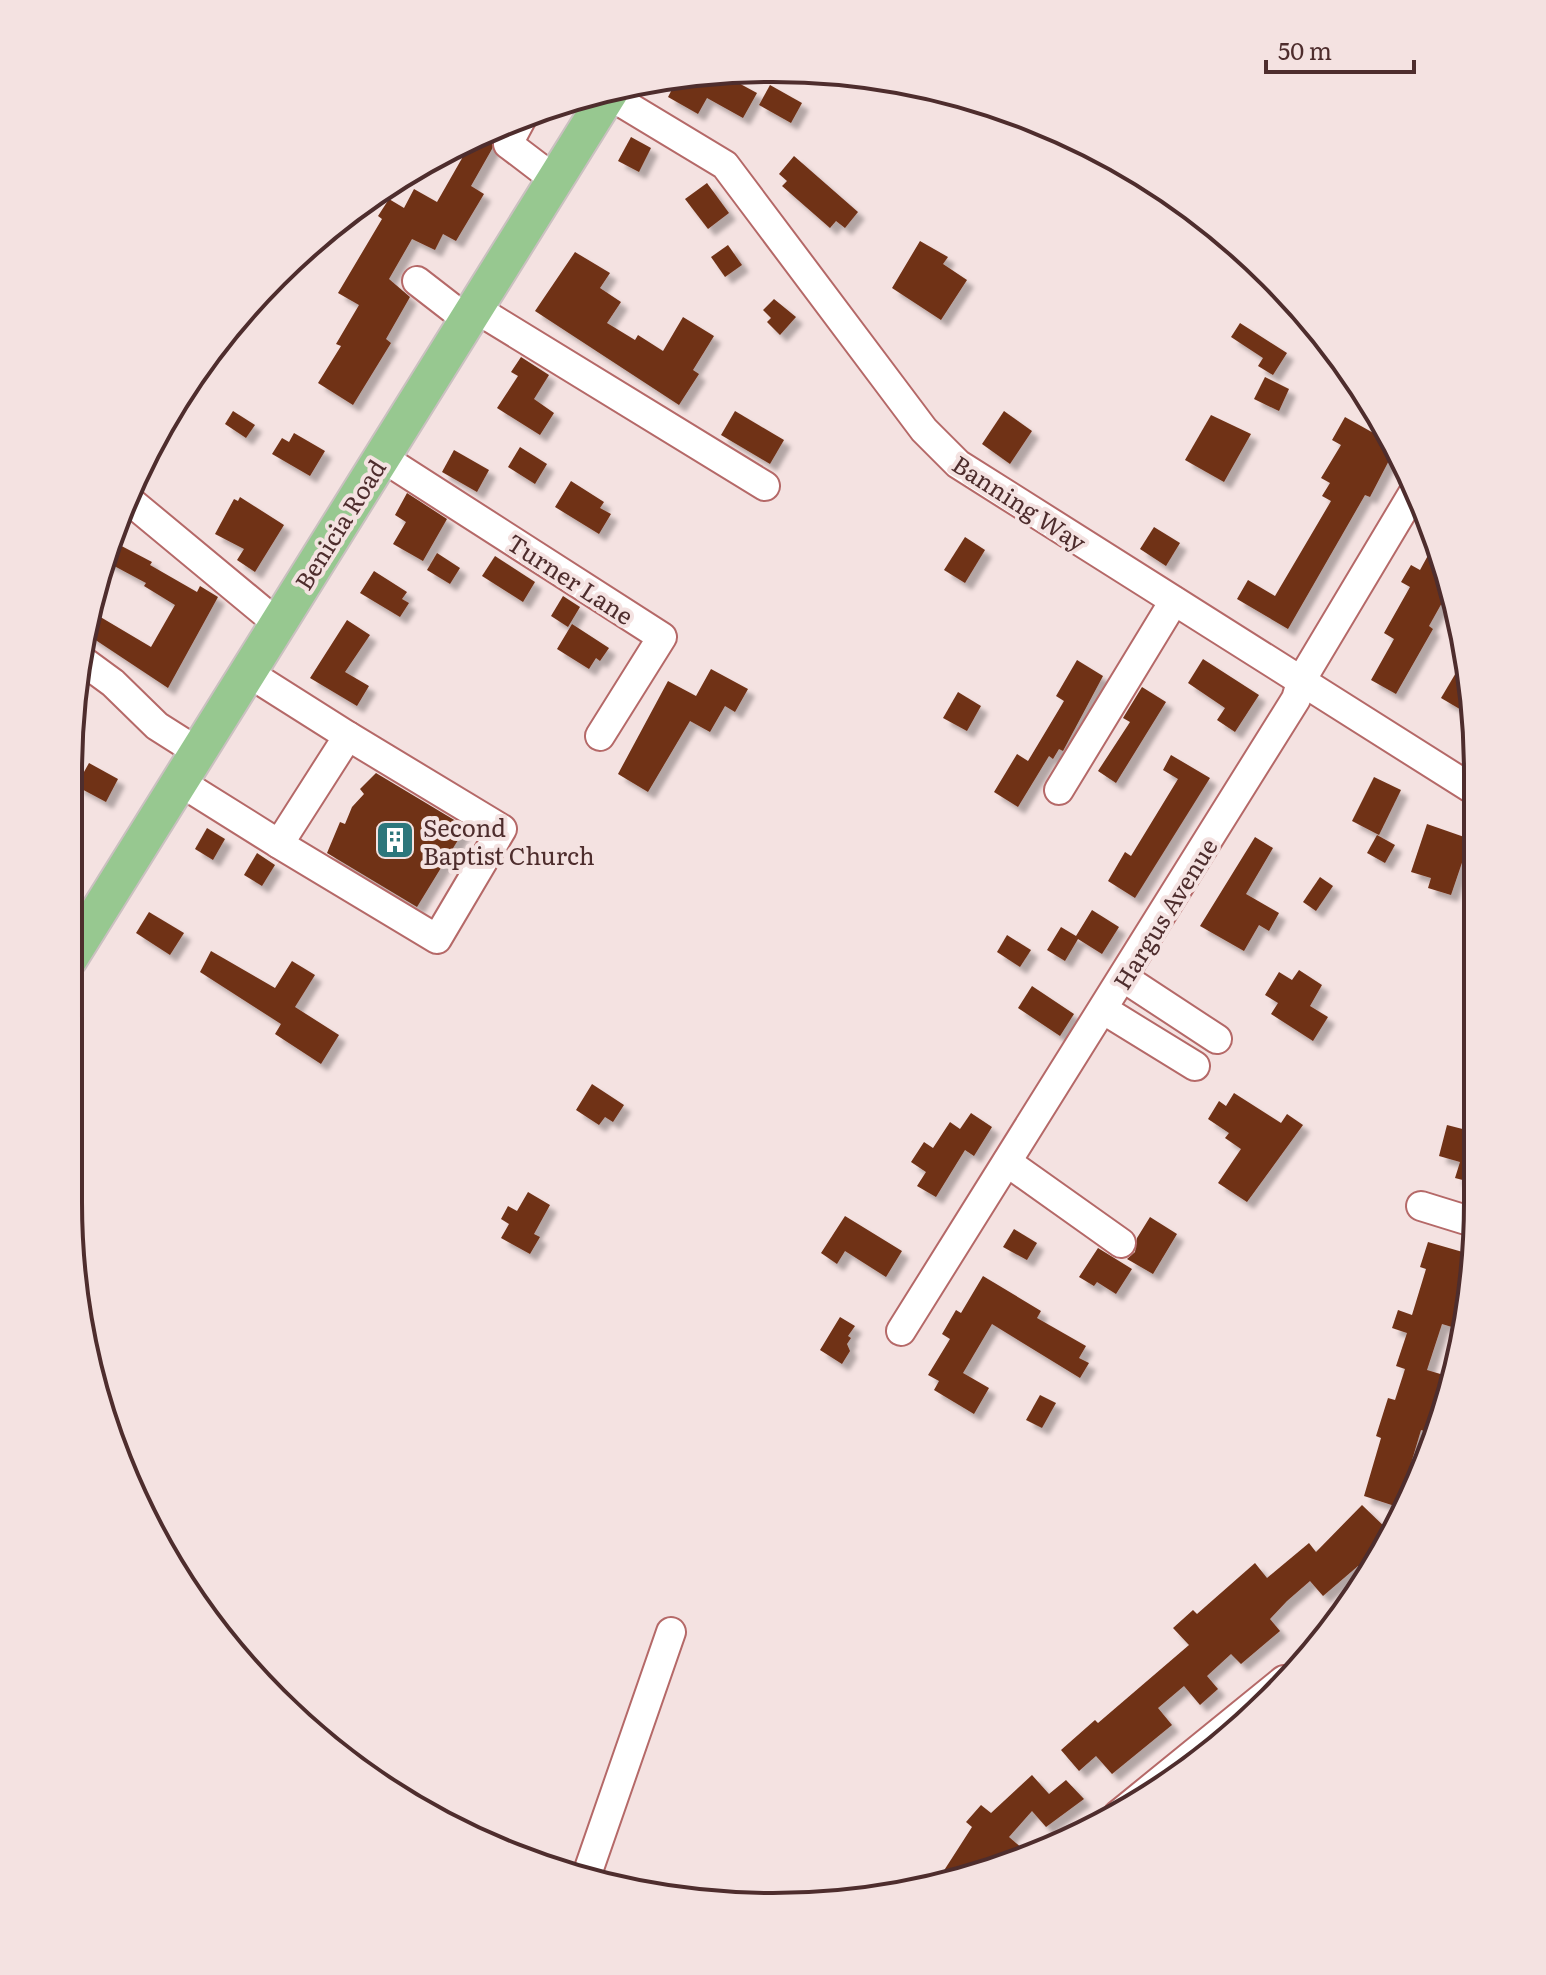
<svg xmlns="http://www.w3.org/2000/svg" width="1546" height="1975" font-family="Literata,serif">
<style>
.building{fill:#703117;filter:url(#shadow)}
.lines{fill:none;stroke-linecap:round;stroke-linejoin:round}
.minor-casing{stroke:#b56968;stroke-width:32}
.major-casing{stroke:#cac0c0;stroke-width:40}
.minor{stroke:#fff;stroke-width:28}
.major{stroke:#97c890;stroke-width:36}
.labels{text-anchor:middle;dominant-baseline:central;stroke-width:8;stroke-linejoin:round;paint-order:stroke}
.street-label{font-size:24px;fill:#4e2d2d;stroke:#f4e2e1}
.poi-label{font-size:24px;fill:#4e2d2d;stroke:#f4e2e1;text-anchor:start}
.rim{fill:none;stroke:#4e2d2d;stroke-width:4}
</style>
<defs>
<filter id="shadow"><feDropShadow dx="7" dy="7" stdDeviation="2" flood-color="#0004"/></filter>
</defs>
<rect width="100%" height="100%" fill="#f4e2e1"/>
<!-- building -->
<g class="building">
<polygon points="707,73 720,73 757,93 743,118 707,98 698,114 668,97 680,74"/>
<polygon points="770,85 802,103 791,123 759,105"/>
<polygon points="498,128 492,149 471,186 484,194 456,241 443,234 435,250 412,239 389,279 410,297 386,339 391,343 353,405 318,383 341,346 336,344 359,305 338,293 382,219 378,216 389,199 404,208 414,189 437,202 465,153 454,147"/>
<polygon points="631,137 651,148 639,172 618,161"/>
<polygon points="794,156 858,212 845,228 836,221 830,228 782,186 787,181 779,174"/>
<polygon points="707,183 729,213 708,229 685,199"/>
<polygon points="920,241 948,257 943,264 967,280 941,320 892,288"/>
<polygon points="728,245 742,265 725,277 711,257"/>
<polygon points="575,252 610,273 600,288 621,302 607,323 635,340 638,335 663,351 683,317 714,336 693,370 699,374 679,405 535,311"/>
<polygon points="774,299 796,317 780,335 767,322 771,318 763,310"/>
<polygon points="1240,323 1287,353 1273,375 1258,366 1263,358 1231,337"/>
<polygon points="521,357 549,375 534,399 554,413 540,435 497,408 518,376 511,372"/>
<polygon points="1265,377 1289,389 1279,411 1254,399"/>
<polygon points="233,411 255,425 246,438 225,424"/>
<polygon points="735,411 784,440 770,464 721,435"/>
<polygon points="1004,411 1032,431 1010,464 982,444"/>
<polygon points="1211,415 1251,434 1224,482 1185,460"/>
<polygon points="1345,417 1377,435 1384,422 1396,447 1370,497 1365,495 1288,629 1237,599 1248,580 1275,596 1298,557 1331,501 1322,496 1330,483 1321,478 1341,445 1332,440"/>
<polygon points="294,433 325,451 310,476 272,454 282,438 289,442"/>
<polygon points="520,447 547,464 535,484 508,467"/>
<polygon points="454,450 489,470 477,492 442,472"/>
<polygon points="571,481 604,502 600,508 611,514 599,534 555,507"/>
<polygon points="407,493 447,519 423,561 393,544 406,522 395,515"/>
<polygon points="240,497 284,525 255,572 237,560 244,549 215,534 234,499 238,501"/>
<polygon points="1154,527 1180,543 1166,566 1140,549"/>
<polygon points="965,537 985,550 965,583 944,570"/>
<polygon points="1437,539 1447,580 1443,589 1448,592 1429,626 1433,629 1396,694 1371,680 1394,639 1384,633 1410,587 1401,582 1411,565 1420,570"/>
<polygon points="112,541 152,562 150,565 197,592 200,586 218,597 168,688 88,635 92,612 151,647 175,605 144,586 146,583 103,560"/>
<polygon points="437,553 460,568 450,584 427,570"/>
<polygon points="495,556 535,582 523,602 482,576"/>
<polygon points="374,571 407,592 402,599 409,603 400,617 360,593"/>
<polygon points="563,596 580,607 568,627 551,616"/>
<polygon points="347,620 370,635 345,672 369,686 357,706 310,678"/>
<polygon points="572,624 609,648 600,661 596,658 589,669 557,649"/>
<polygon points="1203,659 1259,695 1235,732 1217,720 1225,708 1188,683"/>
<polygon points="1077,660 1103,676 1063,751 1059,749 1053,759 1049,756 1018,807 994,792 1017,754 1028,761 1064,701 1056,696"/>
<polygon points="711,669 748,689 735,712 725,706 710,732 690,721 648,792 618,774 668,681 696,696"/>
<polygon points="1457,671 1467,677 1475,718 1441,698"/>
<polygon points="1142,687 1166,702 1116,783 1098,771 1130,722 1123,718"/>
<polygon points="958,692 981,706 967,731 943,718"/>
<polygon points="1171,755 1210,778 1135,898 1108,881 1125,852 1131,856 1178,779 1163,770"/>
<polygon points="89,763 118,779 106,802 76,786"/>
<polygon points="376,773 466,827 417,907 327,853 340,822 345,824 352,807 364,794 360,789"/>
<polygon points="1374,777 1401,790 1379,835 1352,821"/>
<polygon points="1427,824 1470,839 1451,895 1428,888 1431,878 1411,872"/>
<polygon points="207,828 225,839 213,860 195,849"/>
<polygon points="1377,835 1395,845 1385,863 1367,853"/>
<polygon points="1255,837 1273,848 1246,894 1279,913 1269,931 1259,925 1244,951 1200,926"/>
<polygon points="257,853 275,865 262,886 244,875"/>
<polygon points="1320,877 1333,886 1316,911 1303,902"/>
<polygon points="1092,910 1119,927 1102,954 1078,939 1065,961 1047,950 1061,927 1076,936"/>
<polygon points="149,912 184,933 170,955 136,933"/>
<polygon points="1007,935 1031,950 1020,967 997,952"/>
<polygon points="211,951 275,988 292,961 315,975 295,1007 339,1035 321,1064 275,1034 281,1024 200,972"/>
<polygon points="1299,970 1322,985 1310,1006 1328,1017 1313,1041 1271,1014 1278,1003 1265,995 1279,972 1292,980"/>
<polygon points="1032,986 1074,1014 1060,1036 1018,1008"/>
<polygon points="592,1084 624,1105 613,1122 605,1117 599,1125 576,1110"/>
<polygon points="1234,1093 1281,1123 1287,1114 1303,1125 1247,1202 1218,1183 1241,1149 1225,1138 1229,1133 1208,1119 1219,1101 1226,1106"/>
<polygon points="971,1113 992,1127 974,1156 965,1150 936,1197 917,1186 926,1172 911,1162 924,1142 933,1148 950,1122 960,1129"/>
<polygon points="1447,1125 1478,1133 1478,1184 1455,1178 1460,1162 1439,1156"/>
<polygon points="528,1192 550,1205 534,1234 540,1237 530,1254 501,1238 509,1224 501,1219 508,1206 517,1211"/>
<polygon points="845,1216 902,1251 886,1277 845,1251 837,1264 821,1253"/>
<polygon points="1150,1217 1177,1234 1153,1274 1127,1259 1135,1252 1137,1238"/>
<polygon points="1014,1229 1037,1243 1027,1260 1003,1247"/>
<polygon points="1428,1242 1473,1255 1462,1330 1442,1324 1427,1370 1447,1376 1431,1433 1421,1430 1404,1487 1415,1490 1404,1509 1364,1496 1381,1438 1376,1436 1388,1398 1395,1400 1405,1369 1396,1366 1407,1333 1392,1328 1398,1310 1412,1315 1426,1269 1420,1267"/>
<polygon points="1098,1248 1132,1269 1116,1294 1097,1282 1094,1286 1079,1277"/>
<polygon points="983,1276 1041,1311 1037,1318 1086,1346 1079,1358 1089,1363 1080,1378 992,1324 963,1373 989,1388 974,1414 934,1390 939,1381 928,1375 950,1339 942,1334 956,1310 961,1313"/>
<polygon points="840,1317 855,1326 848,1336 851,1338 847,1344 850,1351 842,1364 820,1350"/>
<polygon points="1040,1395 1056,1403 1042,1428 1026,1420"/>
<polygon points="1362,1505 1391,1533 1387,1541 1361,1568 1358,1566 1323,1596 1310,1581 1287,1601 1270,1619 1280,1631 1241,1664 1231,1654 1207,1676 1218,1689 1200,1705 1184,1686 1158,1708 1172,1725 1112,1774 1096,1756 1079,1771 1061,1750 1095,1720 1098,1723 1189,1645 1173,1628 1193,1610 1197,1614 1255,1563 1267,1578 1309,1543 1316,1552"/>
<polygon points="1032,1775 1049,1794 1066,1780 1084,1799 1046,1827 1032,1811 1009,1837 1023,1849 1016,1858 956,1883 934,1886 972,1827 966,1822 981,1805 991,1813"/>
</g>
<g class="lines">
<defs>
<g id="minor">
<polyline points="609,95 725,165 924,430 958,464 1477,792"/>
<polyline points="523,116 508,144 554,179"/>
<polyline points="417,281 466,319"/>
<polyline points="473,307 765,486"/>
<polyline points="380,456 662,637 600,736"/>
<polyline points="130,501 277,623"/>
<polyline points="83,661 113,683 157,726 198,752"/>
<polyline points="180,782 279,844 348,736 247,672"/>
<polyline points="1059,790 1174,601"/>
<polyline points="279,844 437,939 502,829 348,736"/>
<polyline points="1124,978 1217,1039"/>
<polyline points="1104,1010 1195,1066"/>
<polyline points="1007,1162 1121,1243"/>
<polyline points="1421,1206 1476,1223"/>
<polyline points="901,1331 1296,699 1302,679 1415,490"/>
<polyline points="1118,1815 1284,1680"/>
<polyline points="585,1880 671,1632"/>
</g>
<polyline id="major" points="69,959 611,90"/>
</defs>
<!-- minor casing -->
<use href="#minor" class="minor-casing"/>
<!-- major casing -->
<use href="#major" class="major-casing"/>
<!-- minor -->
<use href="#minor" class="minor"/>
<!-- major -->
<use href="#major" class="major"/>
</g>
<!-- icons -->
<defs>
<symbol id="building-square" viewBox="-11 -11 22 22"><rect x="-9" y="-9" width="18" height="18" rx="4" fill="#2d777c" stroke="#f4e2e1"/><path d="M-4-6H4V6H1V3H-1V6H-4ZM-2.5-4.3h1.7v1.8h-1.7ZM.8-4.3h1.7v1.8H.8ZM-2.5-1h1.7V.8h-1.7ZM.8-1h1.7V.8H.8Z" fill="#fff"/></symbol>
</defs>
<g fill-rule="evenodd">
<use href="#building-square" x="373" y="818" width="44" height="44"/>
</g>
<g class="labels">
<!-- street labels -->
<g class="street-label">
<text transform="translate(1020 502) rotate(33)">Banning Way</text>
<text transform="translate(339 524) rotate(-58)">Benicia Road</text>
<text transform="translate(571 578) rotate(33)">Turner Lane</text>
<text transform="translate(1164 913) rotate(-58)">Hargus Avenue</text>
</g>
<!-- poi labels -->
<g class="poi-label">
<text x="423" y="826">Second<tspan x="423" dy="28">Baptist Church</tspan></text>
</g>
</g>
<!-- crop -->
<path d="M0 0H1546V1975H0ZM773 82H773A691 691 0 0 1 1464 773V1202A691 691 0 0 1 773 1893H773A691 691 0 0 1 82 1202V773A691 691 0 0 1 773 82Z" fill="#f4e2e1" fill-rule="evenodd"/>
<path class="rim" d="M773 82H773A691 691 0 0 1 1464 773V1202A691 691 0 0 1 773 1893H773A691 691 0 0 1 82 1202V773A691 691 0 0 1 773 82Z"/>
<!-- scale -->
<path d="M1266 60v12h148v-12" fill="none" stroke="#4e2d2d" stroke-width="4"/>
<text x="1278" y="60" font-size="24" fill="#4e2d2d" stroke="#f4e2e1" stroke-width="6" paint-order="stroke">50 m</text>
</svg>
